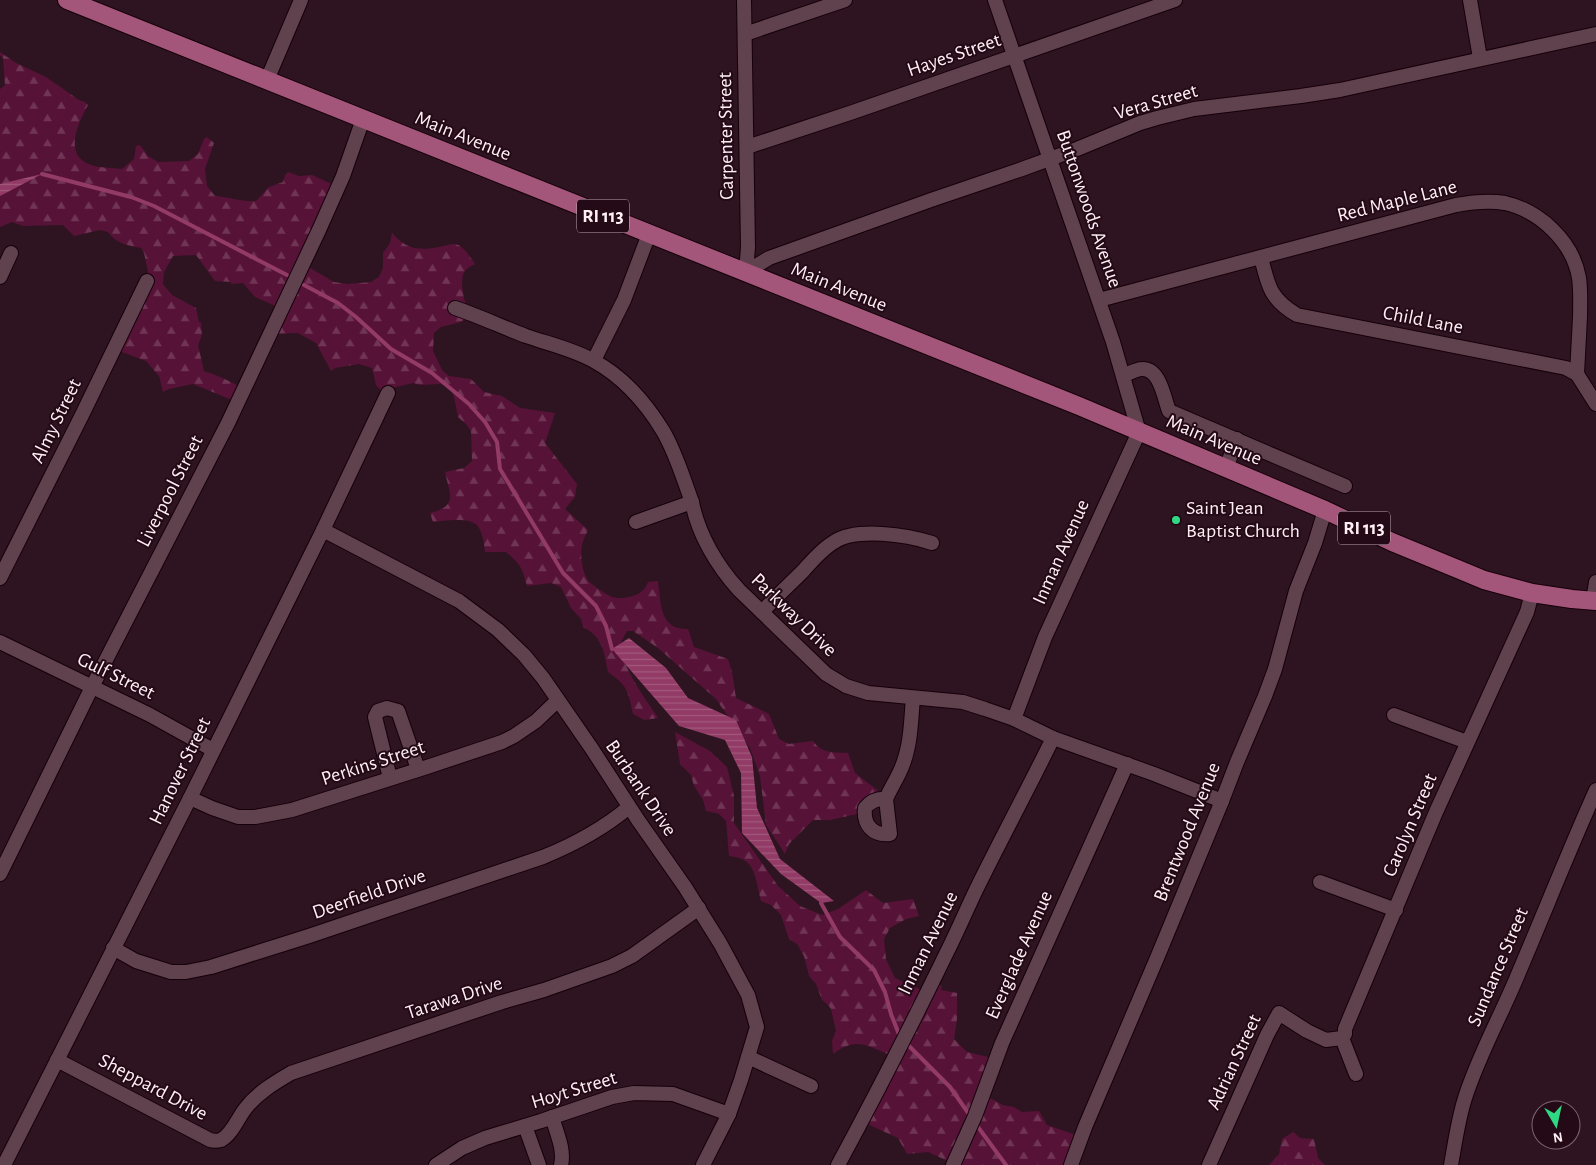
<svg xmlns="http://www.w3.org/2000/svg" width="1596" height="1165" font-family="'Alegreya Sans',sans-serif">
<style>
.forest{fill:url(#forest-firs)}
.water{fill:url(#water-rules)}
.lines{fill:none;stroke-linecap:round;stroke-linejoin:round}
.stream{stroke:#923b66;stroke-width:4}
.minor-casing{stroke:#150109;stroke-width:16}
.major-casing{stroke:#150109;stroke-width:20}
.minor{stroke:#60414e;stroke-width:14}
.major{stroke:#a4557a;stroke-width:18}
.poi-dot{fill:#2fd883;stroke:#240a16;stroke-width:2}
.labels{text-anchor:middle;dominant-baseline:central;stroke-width:4;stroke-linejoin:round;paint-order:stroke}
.shield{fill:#240a16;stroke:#bdaab2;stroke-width:1}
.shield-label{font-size:19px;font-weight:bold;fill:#ffeff5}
.street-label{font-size:20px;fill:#ffeff5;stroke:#240a16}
.poi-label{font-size:20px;fill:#ffeff5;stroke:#240a16;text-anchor:start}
</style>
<defs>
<pattern id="forest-firs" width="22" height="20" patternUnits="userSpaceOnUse" patternTransform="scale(1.25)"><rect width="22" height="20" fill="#571237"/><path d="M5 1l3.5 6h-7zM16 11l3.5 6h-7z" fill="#703555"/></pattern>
<pattern id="water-rules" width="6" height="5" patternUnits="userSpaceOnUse" patternTransform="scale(1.25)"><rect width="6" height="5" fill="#923b66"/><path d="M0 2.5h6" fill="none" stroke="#a2587c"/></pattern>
</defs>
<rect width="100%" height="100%" fill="#2e1320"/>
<!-- forest -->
<g class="forest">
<path d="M0,52L16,63L46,77L79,100L85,102L88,105C75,128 62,161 99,167C107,168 115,168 122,169L134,159L136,146L140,145L148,156L158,162L189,161L198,154L204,139L207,137L214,143L205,169L207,186L215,196C230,197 242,202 256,201L269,187L283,182L285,175L288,172L299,176L312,175L334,185L305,265L334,282L348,284L371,282L379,277L383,268V253L390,243L392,233C406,249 418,251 439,247C444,246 450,244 455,244C463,245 471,258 475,264C472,266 467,268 465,271C458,279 465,306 470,314L461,322L441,327L434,333L433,351L442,370L449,376L471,379L484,392L502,396L520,408L555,413L545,443L577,484L575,497L565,509L588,530C586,535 583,540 582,545C580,554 582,571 587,579C590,584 607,595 612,597C625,600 644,596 648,582L658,581C661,603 659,630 688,629L694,647L728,659L732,672L736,698L769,714L779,739L789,744L813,741C822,754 834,752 848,753L855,773L885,796L875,810L830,820H813L789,844L785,854L766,825L760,776L750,748L716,699L658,648L633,631H627C625,635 621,640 621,645C620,665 647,701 658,718L644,720L633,714C628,691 628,686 608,672C604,652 603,637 583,627L581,619L571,608L561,587L551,583L527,586C522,567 521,565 506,552H485C484,544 483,535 479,528C473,516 444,521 433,522L430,513C458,506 450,495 445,472L464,468L472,461L471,431L466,424L458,417L454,397L450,387L440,384L420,385L413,383L392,388L386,396L376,385L372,368L359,364L335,368L331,371L316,343L298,333L271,334L280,308L255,297L243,283L231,284V282L215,281L196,255L173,256L164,272L163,284L172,295L196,308L199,322H201L202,335L198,345L204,371C218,375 230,382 244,388L237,402L193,384L169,389L163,392L159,376L146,361L111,348L148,272L144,253L141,248C127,245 116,244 108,232L100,230L74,236L63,225L23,226L12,222L0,227V89L5,85L3,58L0,55Z"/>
<path d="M675,732L710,751L727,767L734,796V823L778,886L800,906L822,915L838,909L866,890L883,903L913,899L919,916L906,919L890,928L884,939L886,959L895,978L924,991L934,982L942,986L941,990L957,993V1019L954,1039L967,1052L997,1059L984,1095L1003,1105L1014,1107L1022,1112L1039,1111L1047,1125L1079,1136L1072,1165H954L950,1162L928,1152L907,1154L898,1138L863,1122L890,1055C865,1045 857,1037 833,1054L832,1041L836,1031L831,1009L828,1005L822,1000L816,984L809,976L804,956L797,944L789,939L781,915L771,905L761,901C758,890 756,871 748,863C743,858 735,857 729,856L726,821L719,814L706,811L703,800L694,786L691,775L680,764Z"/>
<polygon points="1293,1132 1300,1138 1314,1139 1318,1158 1325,1165 1269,1165 1279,1154 1282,1139"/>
</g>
<!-- water -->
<g class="water">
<polygon points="42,174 0,196 0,184"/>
<polygon points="629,638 666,668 688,698 736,720 752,757 757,808 780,859 834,901 821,903 781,874 742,833 741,773 725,740 679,726 612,649"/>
</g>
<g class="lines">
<!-- stream -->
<g class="stream">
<polyline points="42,174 131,197 154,206 287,275"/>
<polyline points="304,285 338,303 356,317 391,349 432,373 469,404 485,422 497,442 500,469 563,573 596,606 606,626 612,649"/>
<polyline points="821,903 840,937 874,970 885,992 891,1014 900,1037"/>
<polyline points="905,1042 950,1087 971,1117"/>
<polyline points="975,1123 1006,1165"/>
</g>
<defs>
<g id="minor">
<polyline points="744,0 748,247 746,272"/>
<polyline points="995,0 1113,342 1139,432 1045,637 1014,719"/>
<polyline points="1470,0 1480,58"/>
<polyline points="745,34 845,0"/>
<polyline points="267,80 301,0"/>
<polyline points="747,147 853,112 1175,0"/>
<path d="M1261,257C1268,286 1270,299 1297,315L1566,368L1577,374L1596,404"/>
<polyline points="746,272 769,258 931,200 1022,169 1077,149 1140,123 1157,118 1194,109 1301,96 1340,90 1596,34"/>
<polyline points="0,277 11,253"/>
<path d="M1099,300L1456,205C1472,202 1488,200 1505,203C1540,211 1573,242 1579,278C1581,291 1580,304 1580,317C1579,336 1578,355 1577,374"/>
<path d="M455,308C479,316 502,327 526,336C549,344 573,349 594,361C623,377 646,403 663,431C676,453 683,478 692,502C698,534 717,566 739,590L826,674L846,686L868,693L963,702L985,709L1014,719L1053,738L1154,774L1222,801"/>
<polyline points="594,360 624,300 649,234"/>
<path d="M1123,376C1128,374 1136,369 1142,369C1160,368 1164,398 1169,411L1345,486"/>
<polyline points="1226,468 1237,439"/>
<polyline points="636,522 692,502"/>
<polyline points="323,530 459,601 498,630 524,655 543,678 592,749 638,820 685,887 720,943 748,995 757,1027 741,1080 729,1114 703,1165"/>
<polyline points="0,578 82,415 147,281"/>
<polyline points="1593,601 1596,582"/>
<path d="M762,612C775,598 789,585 803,571C812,561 822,549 834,542C856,527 908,535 932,543"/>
<polyline points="0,642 150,715 213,750"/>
<polyline points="1394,715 1467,742"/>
<polyline points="390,778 375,717 378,711 387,708 398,711 418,769"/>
<polyline points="190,798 212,808 238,817 255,817 292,810 427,767 502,742 514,736 536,721 558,700"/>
<path d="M886,799L890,834C873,836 863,825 865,808C871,801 877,798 886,799C891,787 899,776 903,764C911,743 911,720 913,698"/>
<polyline points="0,874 92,687 228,423 319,230 343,176 363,119"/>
<polyline points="1320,882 1396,910"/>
<path d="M113,948L136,961L171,972H186L211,967L309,936L543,857C575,844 603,829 629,807"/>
<polyline points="748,1057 811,1086"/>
<path d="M57,1060L210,1140C213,1141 217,1141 221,1140C232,1134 238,1118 245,1109C257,1093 274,1083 291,1073L502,1002L544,990L612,966L632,956L699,908"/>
<polyline points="1356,1074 1342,1038 1345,1034 1345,1029 1436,812 1527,612 1532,593"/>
<path d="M552,1117C556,1131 565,1150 561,1165"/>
<polyline points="525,1126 539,1165"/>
<polyline points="4,1165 190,798 323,530 388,393"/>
<polyline points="436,1165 462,1148 485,1138 541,1121 612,1097 634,1093 673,1094 729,1114"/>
<path d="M838,1165C876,1095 912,1024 947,952C957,932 966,911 976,890C1001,839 1028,789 1053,738"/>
<polyline points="953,1165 975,1116 1002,1043 1127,764"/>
<polyline points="1071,1165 1085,1127 1157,958 1222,801 1237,762 1265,696 1275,669 1296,591 1315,543 1325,510"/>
<polyline points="1209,1165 1267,1035 1279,1013 1307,1031 1326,1040 1342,1038"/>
<path d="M1451,1165C1455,1143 1458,1120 1465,1098C1479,1054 1502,1014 1519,972C1545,911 1569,850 1596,790"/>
</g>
<polyline id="major" points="67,0 1079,406 1325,510 1392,542 1460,570 1484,580 1532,593 1572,599 1596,601"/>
</defs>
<!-- minor casing -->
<use href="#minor" class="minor-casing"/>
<!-- major casing -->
<use href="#major" class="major-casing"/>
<!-- minor -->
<use href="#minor" class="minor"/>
<!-- major -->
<use href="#major" class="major"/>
</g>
<!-- markers -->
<circle class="poi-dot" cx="1176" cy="520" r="5"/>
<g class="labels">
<!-- shield labels -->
<g class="shield">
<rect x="577" y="199.5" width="52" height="33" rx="4"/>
<rect x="1338" y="511.5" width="52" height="33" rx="4"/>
</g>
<g class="shield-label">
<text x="603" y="216">RI 113</text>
<text x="1364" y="528">RI 113</text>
</g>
<!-- street labels -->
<g class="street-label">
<text transform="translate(954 55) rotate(-19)">Hayes Street</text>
<text transform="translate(1156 102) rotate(-16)">Vera Street</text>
<text transform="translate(463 136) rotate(22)">Main Avenue</text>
<text transform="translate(726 136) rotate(-91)">Carpenter Street</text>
<text transform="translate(1397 201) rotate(-14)">Red Maple Lane</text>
<text transform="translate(1089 209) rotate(71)">Buttonwoods Avenue</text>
<text transform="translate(839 287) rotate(22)">Main Avenue</text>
<text transform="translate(1423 320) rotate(11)">Child Lane</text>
<text transform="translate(56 421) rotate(-64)">Almy Street</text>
<text transform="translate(1214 440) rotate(23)">Main Avenue</text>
<text transform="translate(170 491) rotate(-63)">Liverpool Street</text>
<text transform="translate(1061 552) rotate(-66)">Inman Avenue</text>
<text transform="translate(794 615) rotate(44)">Parkway Drive</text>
<text transform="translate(116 676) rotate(26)">Gulf Street</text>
<text transform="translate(373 763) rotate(-18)">Perkins Street</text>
<text transform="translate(180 771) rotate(-64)">Hanover Street</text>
<text transform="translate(641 788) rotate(56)">Burbank Drive</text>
<text transform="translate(1410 825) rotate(-67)">Carolyn Street</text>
<text transform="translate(1187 832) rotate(-68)">Brentwood Avenue</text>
<text transform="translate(369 894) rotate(-19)">Deerfield Drive</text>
<text transform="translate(928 943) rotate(-64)">Inman Avenue</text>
<text transform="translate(1019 955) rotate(-66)">Everglade Avenue</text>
<text transform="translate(1498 967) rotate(-67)">Sundance Street</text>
<text transform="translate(454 998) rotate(-18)">Tarawa Drive</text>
<text transform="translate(1234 1062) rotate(-65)">Adrian Street</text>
<text transform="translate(153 1087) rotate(28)">Sheppard Drive</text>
<text transform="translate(574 1090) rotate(-17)">Hoyt Street</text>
</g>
<!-- poi labels -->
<g class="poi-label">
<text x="1186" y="508">Saint Jean<tspan x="1186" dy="23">Baptist Church</tspan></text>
</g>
</g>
<!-- north arrow -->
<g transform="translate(1556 1125) rotate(171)"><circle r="24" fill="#240a16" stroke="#7c666f"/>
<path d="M0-4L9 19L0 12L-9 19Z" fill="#2fd883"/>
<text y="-8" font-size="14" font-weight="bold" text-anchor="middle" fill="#ffeff5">N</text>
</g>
</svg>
